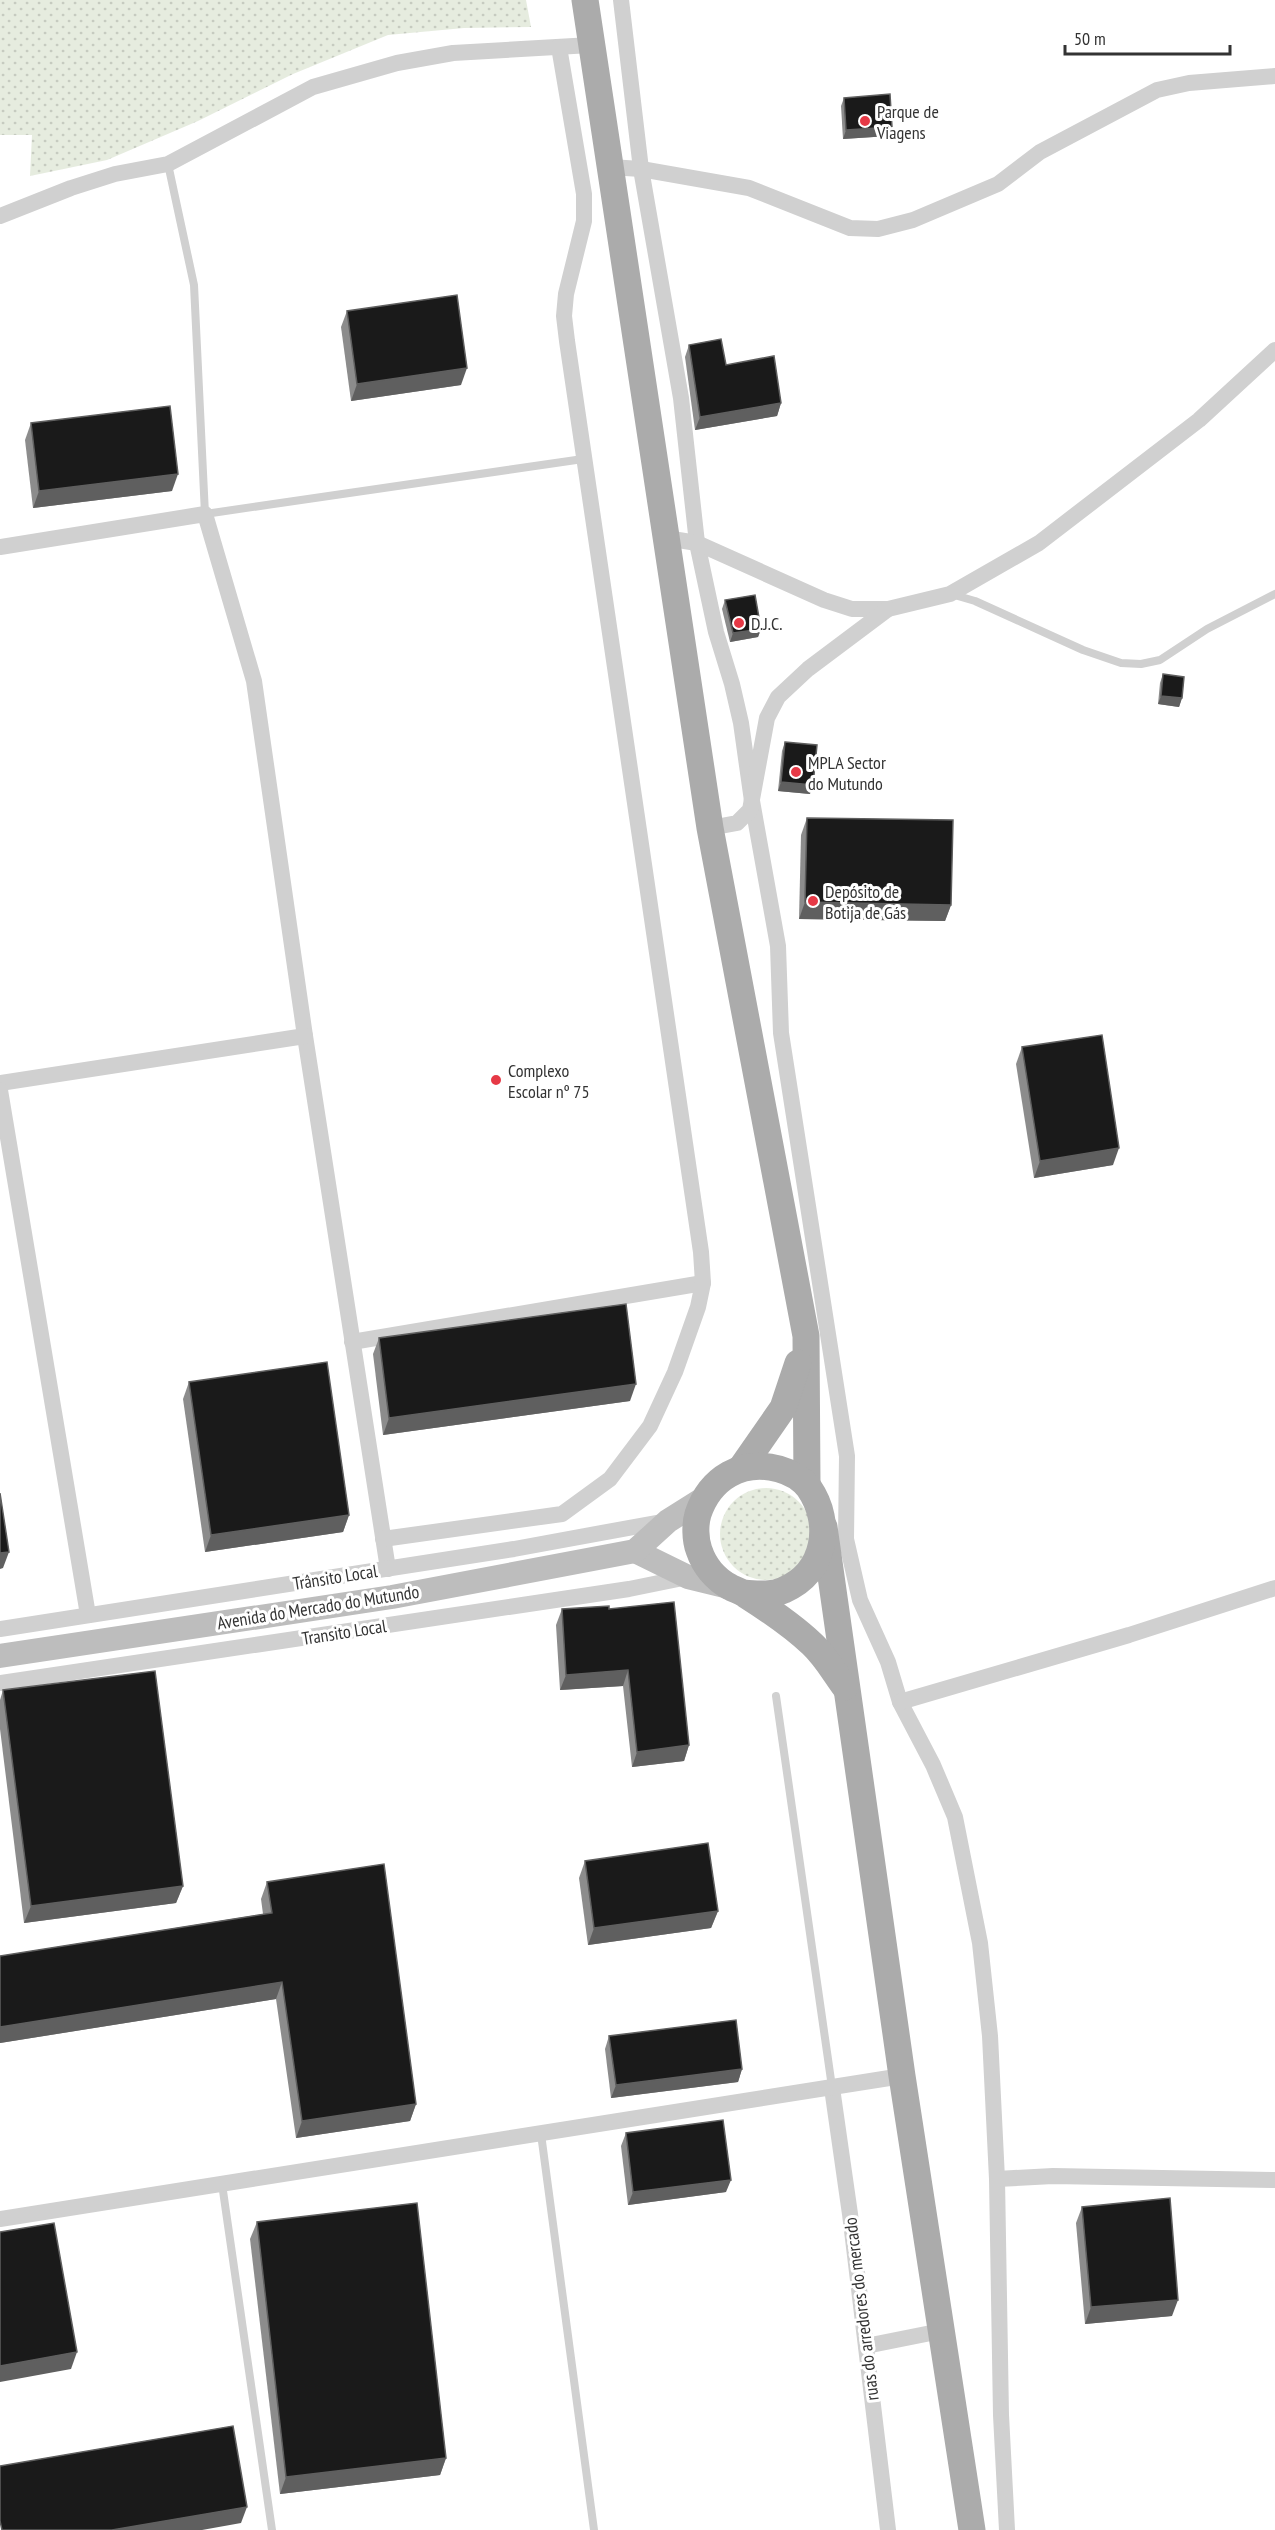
<svg xmlns="http://www.w3.org/2000/svg" width="1275" height="2530" font-family="'PT Sans Narrow',sans-serif">
<style>
.grass{fill:url(#grass-dots)}
.lines{fill:none;stroke-linecap:round;stroke-linejoin:round}
.lane{stroke:#d0d0d0;stroke-width:8}
.street{stroke:#d0d0d0;stroke-width:16}
.secondary{stroke:#bdbdbd;stroke-width:24}
.primary{stroke:#ababab;stroke-width:27}
.wall{fill:#8c8c8c}
.shaded-wall{fill:#5f5f5f}
.building{fill:#1a1a1a;stroke:#5f5f5f;stroke-width:1.5}
.poi-dot{fill:#e63946;stroke:#fff;stroke-width:2}
.labels{text-anchor:middle;dominant-baseline:central;stroke-width:6;stroke-linejoin:round;paint-order:stroke}
.poi-label{font-size:18px;fill:#333;stroke:#fff;text-anchor:start}
.street-label{font-size:18px;fill:#333;stroke:#fff}
</style>
<defs>
<pattern id="grass-dots" width="8" height="8" patternUnits="userSpaceOnUse" patternTransform="scale(1.5)"><rect width="8" height="8" fill="#e6ecdf"/><path d="M2 2h.1M6 6h.1" fill="none" stroke="#c6cbc0" stroke-width="1.8" stroke-linecap="round"/></pattern>
</defs>
<rect width="100%" height="100%" fill="#fff"/>
<!-- grass -->
<g class="grass">
<polygon points="0,0 526,0 531,27 464,28 388,35 293,74 198,121 107,160 30,176 32,135 0,135"/>
<circle cx="766" cy="1534" r="46"/>
</g>
<g class="lines">
<!-- lane -->
<g class="lane">
<polyline points="168,164 194,285 205,514 583,459"/>
<polyline points="951,594 975,601 1083,650 1121,663 1141,664 1160,660 1207,629 1275,594"/>
<polyline points="776,1696 832,2087"/>
<polyline points="541,2134 594,2530"/>
<polyline points="222,2184 272,2530"/>
</g>
<!-- street -->
<g class="street">
<polyline points="621,0 641,169 681,398 697,543 716,632 732,684 741,723 752,801 778,946 781,1033 847,1456 846,1539 860,1600 888,1662 900,1702 933,1765 955,1817 980,1943 990,2036 997,2179 1001,2415 1007,2530"/>
<polyline points="610,167 641,169 749,188 850,228 878,229 913,220 998,184 1040,152 1157,90 1189,83 1275,76"/>
<polyline points="0,216 71,188 115,174 168,164 313,87 397,63 453,53 591,45"/>
<polyline points="666,538 697,543 824,600 852,609 888,609 950,594 1039,543 1199,420 1275,350"/>
<polyline points="0,547 205,514 254,681 305,1036 388,1569"/>
<polyline points="710,828 737,823 750,810 767,718 778,697 808,669 888,609"/>
<polyline points="0,1083 305,1036"/>
<polyline points="0,1090 88,1615"/>
<polyline points="352,1342 703,1283"/>
<polyline points="383,1539 562,1514 610,1479 650,1426 675,1372 698,1307 703,1283 701,1252 567,341 564,316 566,294 584,221 584,194 559,47"/>
<polyline points="0,1629 514,1549 667,1521"/>
<polyline points="0,1683 629,1589 688,1577"/>
<polyline points="900,1702 1129,1635 1275,1588"/>
<polyline points="832,2088 850,2214 888,2530"/>
<polyline points="997,2179 1053,2176 1275,2180"/>
<polyline points="0,2219 902,2076"/>
<polyline points="866,2346 941,2331"/>
</g>
<!-- secondary -->
<g class="secondary">
<polyline points="635,1551 688,1577 729,1587"/>
<polyline points="0,1656 392,1597 635,1551 668,1521 703,1499"/>
</g>
<!-- primary -->
<g class="primary">
<polyline points="585,0 710,828 806,1336 807,1485"/>
<polyline points="742,1467 783,1408 798,1363"/>
<polyline points="824,1527 902,2076 972,2530"/>
<path d="M744,1593C757,1594 771,1596 784,1590C826,1572 833,1523 809,1488C802,1479 790,1472 779,1469C742,1459 710,1478 698,1514C695,1524 695,1539 699,1550C704,1565 715,1579 730,1587C735,1590 741,1591 746,1595C768,1609 792,1625 812,1644C825,1656 834,1672 845,1687"/>
</g>
</g>
<!-- wall -->
<g class="wall">
<polygon points="844,98 892,127 889,136 843,139 841,106"/>
<polygon points="347,311 461,385 351,401 341,327"/>
<polygon points="689,345 726,365 781,403 777,416 695,430 685,357"/>
<polygon points="31,423 172,491 33,508 25,440"/>
<polygon points="725,600 761,629 758,637 730,642 722,609"/>
<polygon points="1163,674 1182,698 1179,707 1158,704 1160,683"/>
<polygon points="785,742 810,794 778,791 782,751"/>
<polygon points="807,818 951,905 945,921 799,919 801,835"/>
<polygon points="1022,1047 1113,1165 1034,1178 1016,1064"/>
<polygon points="379,1338 630,1401 383,1435 373,1354"/>
<polygon points="189,1382 349,1515 343,1532 205,1552 183,1399"/>
<polygon points="562,1609 609,1609 689,1745 684,1761 632,1767 623,1686 560,1690 556,1625"/>
<polygon points="3,1690 183,1886 176,1903 24,1923 0,1729 0,1700"/>
<polygon points="585,1861 718,1911 711,1928 588,1945 579,1878"/>
<polygon points="267,1882 416,2104 410,2121 296,2138 276,1999 0,2043 0,1956 263,1914 261,1899"/>
<polygon points="609,2036 742,2069 738,2082 611,2098 605,2049"/>
<polygon points="626,2133 726,2192 628,2205 621,2146"/>
<polygon points="1082,2207 1172,2316 1085,2324 1076,2223"/>
<polygon points="257,2222 446,2458 440,2475 280,2494 250,2239"/>
</g>
<!-- shaded-wall -->
<g class="shaded-wall">
<polygon points="892,127 889,136 843,139 846,130"/>
<polygon points="467,368 461,385 351,401 357,384"/>
<polygon points="781,403 777,416 695,430 700,417"/>
<polygon points="178,474 172,491 33,508 39,491"/>
<polygon points="761,629 758,637 730,642 733,633"/>
<polygon points="1161,696 1182,698 1179,707 1158,704"/>
<polygon points="781,782 813,785 810,794 778,791"/>
<polygon points="805,902 951,905 945,921 799,919"/>
<polygon points="1119,1148 1113,1165 1034,1178 1040,1161"/>
<polygon points="636,1384 630,1401 383,1435 389,1418"/>
<polygon points="349,1515 343,1532 205,1552 211,1535"/>
<polygon points="9,1552 3,1568 0,1569 0,1553"/>
<polygon points="628,1670 623,1686 560,1690 566,1675"/>
<polygon points="689,1745 684,1761 632,1767 637,1752"/>
<polygon points="183,1886 176,1903 24,1923 31,1906"/>
<polygon points="718,1911 711,1928 588,1945 594,1928"/>
<polygon points="282,1982 276,1999 0,2043 0,2027"/>
<polygon points="742,2069 738,2082 611,2098 616,2085"/>
<polygon points="416,2104 410,2121 296,2138 302,2121"/>
<polygon points="731,2180 726,2192 628,2205 633,2192"/>
<polygon points="1178,2300 1172,2316 1085,2324 1091,2307"/>
<polygon points="77,2352 71,2369 0,2382 0,2366"/>
<polygon points="446,2458 440,2475 280,2494 286,2477"/>
<polygon points="247,2507 241,2523 202,2530 112,2530"/>
</g>
<!-- building -->
<g class="building">
<polygon points="890,94 892,127 846,130 844,98"/>
<polygon points="457,295 467,368 357,384 347,311"/>
<polygon points="721,339 726,365 774,356 781,403 700,417 689,345"/>
<polygon points="170,406 178,474 39,491 31,423"/>
<polygon points="755,595 761,629 733,633 725,600"/>
<polygon points="1163,674 1184,677 1182,698 1161,696"/>
<polygon points="785,742 817,745 813,785 781,782"/>
<polygon points="807,818 953,820 951,905 805,902"/>
<polygon points="1102,1035 1119,1148 1040,1161 1022,1047"/>
<polygon points="626,1304 636,1384 389,1418 379,1338"/>
<polygon points="327,1362 349,1515 211,1535 189,1382"/>
<polygon points="0,1493 9,1552 0,1553"/>
<polygon points="674,1602 689,1745 637,1752 628,1670 566,1675 562,1609 609,1606 609,1609"/>
<polygon points="155,1671 183,1886 31,1906 3,1690"/>
<polygon points="708,1843 718,1911 594,1928 585,1861"/>
<polygon points="384,1864 416,2104 302,2121 282,1982 0,2027 0,1956 272,1913 267,1882"/>
<polygon points="736,2020 742,2069 616,2085 609,2036"/>
<polygon points="723,2120 731,2180 633,2192 626,2133"/>
<polygon points="1170,2198 1178,2300 1091,2307 1082,2207"/>
<polygon points="417,2203 446,2458 286,2477 257,2222"/>
<polygon points="54,2223 77,2352 0,2366 0,2232"/>
<polygon points="233,2426 247,2507 112,2530 2,2530 0,2521 0,2466"/>
</g>
<!-- markers -->
<g class="poi-dot">
<circle cx="865" cy="121" r="6"/>
<circle cx="739" cy="623" r="6"/>
<circle cx="796" cy="772" r="6"/>
<circle cx="813" cy="901" r="6"/>
<circle cx="496" cy="1080" r="6"/>
</g>
<g class="labels">
<!-- poi labels -->
<g class="poi-label">
<text x="877" y="111">Parque de<tspan x="877" dy="21">Viagens</tspan></text>
<text x="751" y="623">D.J.C.</text>
<text x="808" y="762">MPLA Sector<tspan x="808" dy="21">do Mutundo</tspan></text>
<text x="825" y="891">Depósito de<tspan x="825" dy="21">Botija de Gás</tspan></text>
<text x="508" y="1070">Complexo<tspan x="508" dy="21">Escolar nº 75</tspan></text>
</g>
<!-- street labels -->
<g class="street-label">
<text transform="translate(335 1577) rotate(-9)">Trânsito Local</text>
<text transform="translate(318 1607) rotate(-9)">Avenida do Mercado do Mutundo</text>
<text transform="translate(344 1632) rotate(-9)">Transito Local</text>
<text transform="translate(861 2309) rotate(-97)">ruas do arredores do mercado</text>
</g>
</g>
<!-- scale -->
<path d="M1065 45v9h165v-9" fill="none" stroke="#333333" stroke-width="3"/>
<text x="1074" y="45" font-size="18" fill="#333333" stroke="#ffffff" stroke-width="4.5" paint-order="stroke">50 m</text>
</svg>
